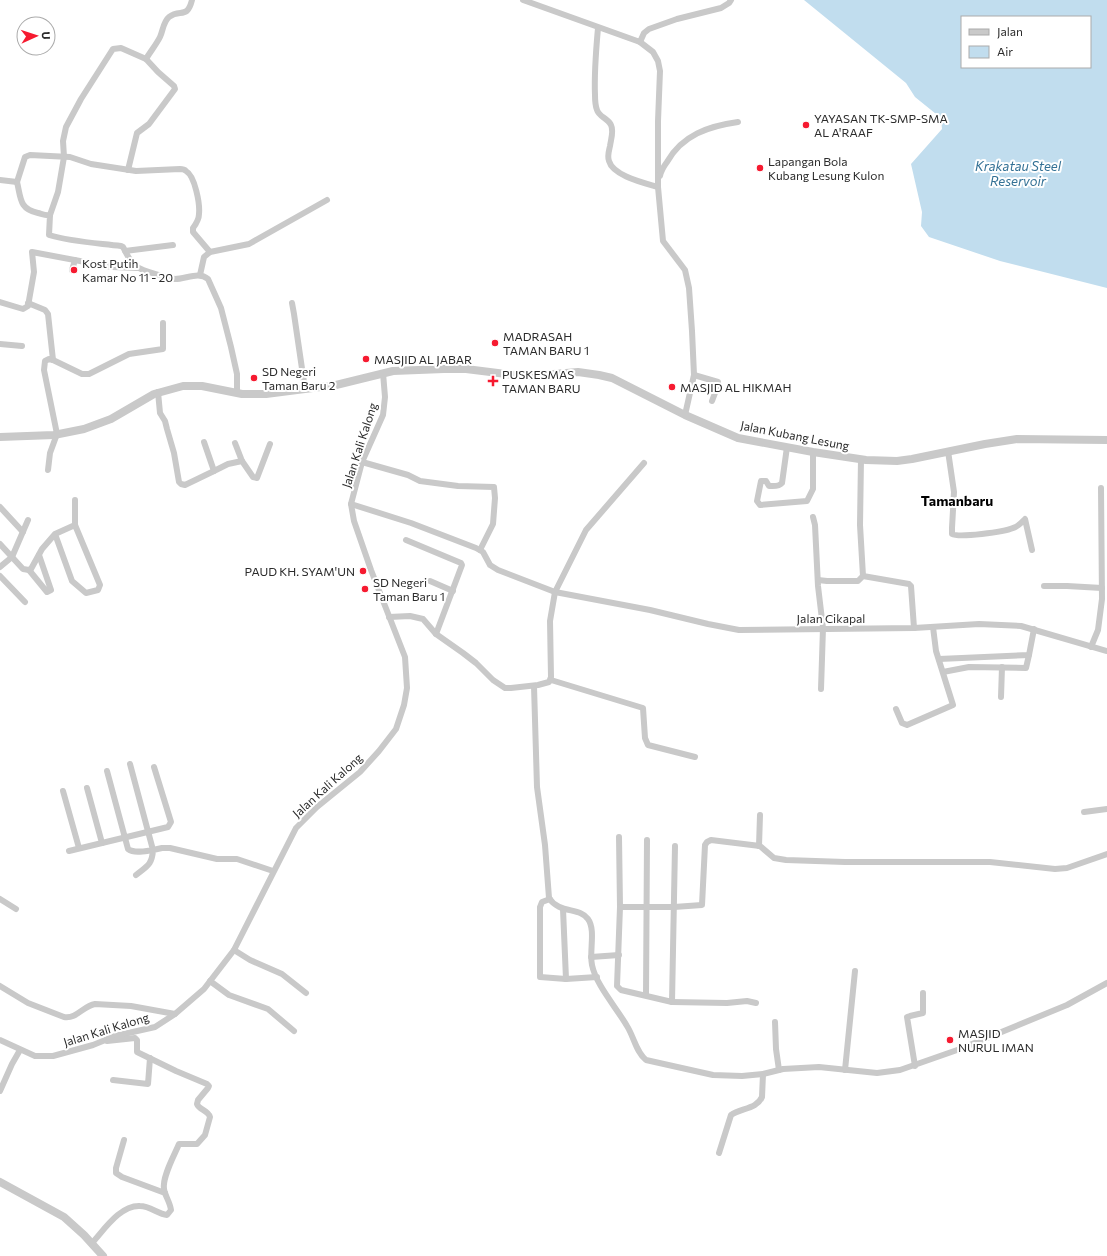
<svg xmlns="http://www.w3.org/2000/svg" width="1107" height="1256" font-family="Commissioner,sans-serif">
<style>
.water{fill:#c1ddee;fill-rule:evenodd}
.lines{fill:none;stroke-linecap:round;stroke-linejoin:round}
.minor{stroke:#c9c9c9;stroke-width:6}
.tertiary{stroke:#c9c9c9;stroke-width:8}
.poi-dot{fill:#f61a30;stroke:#fff;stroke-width:1.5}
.labels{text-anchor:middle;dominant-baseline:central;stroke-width:4;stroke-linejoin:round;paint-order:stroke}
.poi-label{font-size:12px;fill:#2c2c2c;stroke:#fff;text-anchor:start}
.street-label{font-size:12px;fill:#2c2c2c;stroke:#fff}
.water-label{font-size:13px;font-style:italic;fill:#337195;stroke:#fff}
.quarter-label{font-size:14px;font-weight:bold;fill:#000;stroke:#fff}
</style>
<rect width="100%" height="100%" fill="#fff"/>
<!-- water -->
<path class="water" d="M804,0H1107V288L1000,261L929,237L921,226L922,212L911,164L942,129L941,118L915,97L906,83ZM962,17H1090V67H962Z"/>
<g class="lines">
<!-- minor -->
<g class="minor">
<polyline points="523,0 640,42 644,33 649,29 677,19 721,8 729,3 731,0"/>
<path d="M598,28C596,50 594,72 595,95C595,100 595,105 597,110C599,117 608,118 611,125C614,131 611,139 610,146C609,151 607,156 609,161C613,176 645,183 658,187"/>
<polyline points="640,42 653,52 658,61 660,71 658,121 658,187 663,241 685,270 689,288 692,331 694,375 685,415"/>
<polyline points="128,170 137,133 149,124 175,89 174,86 158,72 146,59"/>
<path d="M660,176C661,171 664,166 667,162C682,135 709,126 738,122"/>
<path d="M0,180L17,182L25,157L30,155L70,157L91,164L136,171L180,169C182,169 185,170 186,171C195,176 200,204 199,214C199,219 196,224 193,228V232L210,252"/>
<path d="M17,182C21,198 19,209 38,213C42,214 46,216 50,215L49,235C72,242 97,243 121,246L123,247C127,254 130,263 137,267C143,271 168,278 175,279C186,279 199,271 208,279L221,308L231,347L237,374V393"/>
<path d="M50,215L58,192L64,157L63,141L66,127L81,99L111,52L113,49L121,48L146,59C150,52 156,45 160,37C163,31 163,22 169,17C180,8 187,20 192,0"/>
<polyline points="125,251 173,245"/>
<polyline points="72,270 75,260"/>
<polyline points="200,275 204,257 210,252 249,244 327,200"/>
<polyline points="0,302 23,309 28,306 34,272 32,252 112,267 137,268"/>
<polyline points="28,303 45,310 48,314 53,360"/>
<polyline points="292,303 294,314 305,389"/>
<polyline points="0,344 22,346"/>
<polyline points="694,375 718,382 718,385 712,401"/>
<polyline points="158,392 160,413 165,421 167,429 174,453 179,482 181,484 185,485 214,471 204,442"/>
<polyline points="235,443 242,461"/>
<path d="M787,447L782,483C779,487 773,486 769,486L766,481H761L757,501L760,505L807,501L813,489V452"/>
<path d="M948,451L954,492L952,528V534C959,538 1004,532 1013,528C1018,527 1022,522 1025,519L1032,550"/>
<polyline points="861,459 860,525 863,576 909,584 911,586 914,628"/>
<polyline points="362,462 408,475 420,481 458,486 494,487 495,498 493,524 480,550"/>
<polyline points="48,470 50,453 57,434 44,370 45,361 49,359 53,360 82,374 89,374 129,354 163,349 163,323"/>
<polyline points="214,471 228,464 242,461 253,477 257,478 270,444"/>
<polyline points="75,500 75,525"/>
<polyline points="351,504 411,523 476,548 483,552 490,565 498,570 555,592 650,610 708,624 739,630 914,628 979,624 1021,626 1107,651"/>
<polyline points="0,507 23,532"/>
<polyline points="813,517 815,525 818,586 823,628 821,689"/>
<polyline points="406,540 461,563 462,565 436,634"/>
<polyline points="0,544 23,569 29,570 31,569 42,549 55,534 75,525 100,585 98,590 86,593 72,581 55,534"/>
<polyline points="0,567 12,557 28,520"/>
<polyline points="29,570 47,592 51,590 39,555"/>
<polyline points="0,576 25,602"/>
<polyline points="818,580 827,581 858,581 863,576"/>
<polyline points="430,581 453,591"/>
<polyline points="1044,586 1067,586 1102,588"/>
<polyline points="389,617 410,616 423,619 436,634 463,653 476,663 493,680 505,688 511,688 538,685 549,682 551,677 550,621 555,592 586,530 644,463"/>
<polyline points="1091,647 1098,630 1102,599 1101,488"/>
<polyline points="939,659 1029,655 1034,629"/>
<polyline points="943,672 969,667 1026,668 1029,655"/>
<polyline points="551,680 643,708 645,738 648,745 695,757"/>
<path d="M534,686L537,787L545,845L549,898C559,914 580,907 588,919C596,930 589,952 592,965C596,985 616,1007 627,1026C634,1037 636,1052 646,1060L713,1075L742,1076L763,1074L783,1069L819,1067L877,1073L900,1070L960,1049L1067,1005L1107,983"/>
<polyline points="1001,697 1002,667"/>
<polyline points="896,709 902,723 907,725 953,705 936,651 933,627"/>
<path d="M107,771L128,849C135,854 145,851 153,850L130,764"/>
<polyline points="87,788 102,843"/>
<polyline points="63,791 79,848"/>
<polyline points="1084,812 1107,809"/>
<polyline points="619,837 620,907 617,986 621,990 672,1002 675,846"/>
<polyline points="759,846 760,815"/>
<polyline points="69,851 168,827 171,822 154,767"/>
<path d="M136,875C147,866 152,865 153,850L162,848H170L217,859H237L273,871"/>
<polyline points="0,899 16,909"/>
<polyline points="550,899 542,902 540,907 540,977 566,979 597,977"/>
<polyline points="620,907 674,907 702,905 705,845 707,842 711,840 760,846 774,858 786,860 845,862 990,862 1055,869 1067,868 1107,854"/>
<polyline points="563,909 566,979"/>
<polyline points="234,950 250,960 282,974 306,993"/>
<polyline points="591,957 619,955"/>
<polyline points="210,981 229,995 268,1009 294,1031"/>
<path d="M0,986L28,1003L64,1017C77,1019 83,1006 95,1004L131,1006L175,1014"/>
<polyline points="646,995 647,840"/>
<polyline points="672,1002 727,1003 747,1001 756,1003"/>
<polyline points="775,1022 776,1049 779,1070"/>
<polyline points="0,1040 35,1056 53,1056 93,1045 115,1036 155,1027 175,1014 204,989 234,950 296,828 317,807 360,772 379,751 396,729 404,705 407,688 405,657 371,570 354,521 351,504 362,462 383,415 385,397 383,373"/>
<polyline points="915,1066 907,1017 910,1016 923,1013 923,993"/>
<polyline points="845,1070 855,971"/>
<polyline points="113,1080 148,1084 150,1058"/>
<polyline points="0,1091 12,1064 20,1050"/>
<polyline points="124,1140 116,1168 116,1173 122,1177 165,1193"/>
<path d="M719,1153L731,1115C741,1108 757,1109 762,1097L763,1074"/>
<path d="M92,1243C104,1230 120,1205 140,1206C150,1206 158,1214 167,1215L171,1210C170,1202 165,1196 164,1189C162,1177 174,1156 179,1144H197L205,1135L210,1117C208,1110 199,1110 197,1104L198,1100L208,1088L209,1086L207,1084L176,1071L137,1052V1040L135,1038L107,1041"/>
</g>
<!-- tertiary -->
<g class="tertiary">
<polyline points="0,437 54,435 84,429 111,419 154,394 183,386 202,386 242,394 266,394 336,385 393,371 444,369 466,369 514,375 529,376 578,372 599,375 612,378 685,415 738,438 813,452 866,460 897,461 912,459 985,444 1017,439 1107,440"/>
<polyline points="0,1182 64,1217 84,1235 103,1256"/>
</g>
</g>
<!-- markers -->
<g class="poi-dot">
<circle cx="806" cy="125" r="4"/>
<circle cx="760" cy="168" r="4"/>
<circle cx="74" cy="270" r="4"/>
<circle cx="495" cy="343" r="4"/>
<circle cx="366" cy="359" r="4"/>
<circle cx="254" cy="378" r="4"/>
<path d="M491 375h4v4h4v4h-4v4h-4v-4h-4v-4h4z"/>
<circle cx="672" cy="387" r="4"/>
<circle cx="363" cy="571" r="4"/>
<circle cx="365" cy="589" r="4"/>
<circle cx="950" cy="1040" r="4"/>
</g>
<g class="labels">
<!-- poi labels -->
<g class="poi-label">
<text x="814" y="118">YAYASAN TK-SMP-SMA<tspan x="814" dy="14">AL A'RAAF</tspan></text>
<text x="768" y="161">Lapangan Bola<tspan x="768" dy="14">Kubang Lesung Kulon</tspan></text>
<text x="82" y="263">Kost Putih<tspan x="82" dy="14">Kamar No 11 - 20</tspan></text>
<text x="503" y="336">MADRASAH<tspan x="503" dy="14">TAMAN BARU 1</tspan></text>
<text x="374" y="359">MASJID AL JABAR</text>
<text x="262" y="371">SD Negeri<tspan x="262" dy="14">Taman Baru 2</tspan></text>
<text x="502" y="374">PUSKESMAS<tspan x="502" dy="14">TAMAN BARU</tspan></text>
<text x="680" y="387">MASJID AL HIKMAH</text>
<text x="355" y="571" text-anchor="end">PAUD KH. SYAM'UN</text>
<text x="373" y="582">SD Negeri<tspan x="373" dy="14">Taman Baru 1</tspan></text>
<text x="958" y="1033">MASJID<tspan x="958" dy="14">NURUL IMAN</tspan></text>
</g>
<!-- street labels -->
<g class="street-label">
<text transform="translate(795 435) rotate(11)">Jalan Kubang Lesung</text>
<text transform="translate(359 445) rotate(-72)">Jalan Kali Kalong</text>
<text x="831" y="618">Jalan Cikapal</text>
<text transform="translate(327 785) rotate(-42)">Jalan Kali Kalong</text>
<text transform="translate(106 1029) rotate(-17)">Jalan Kali Kalong</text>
</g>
<!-- water labels -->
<g class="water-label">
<text x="1018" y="166">Krakatau Steel<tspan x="1018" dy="15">Reservoir</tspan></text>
</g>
<!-- quarter labels -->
<g class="quarter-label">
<text x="957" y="500">Tamanbaru</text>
</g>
</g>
<!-- legend -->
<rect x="961" y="16" width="130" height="52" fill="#ffffff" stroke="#ababab"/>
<rect x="969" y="29" width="20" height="6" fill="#c9c9c9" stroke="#ababab"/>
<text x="997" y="36" font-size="12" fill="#2c2c2c">Jalan</text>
<rect x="969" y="46" width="20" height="12" fill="#c1ddee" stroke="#ababab"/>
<text x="997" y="56" font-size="12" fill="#2c2c2c">Air</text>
<!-- north arrow -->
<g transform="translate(36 36) rotate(87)"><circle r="19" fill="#ffffff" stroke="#ababab"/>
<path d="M0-3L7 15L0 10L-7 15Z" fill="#f61a30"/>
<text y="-6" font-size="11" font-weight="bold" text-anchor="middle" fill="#2c2c2c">U</text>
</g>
</svg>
